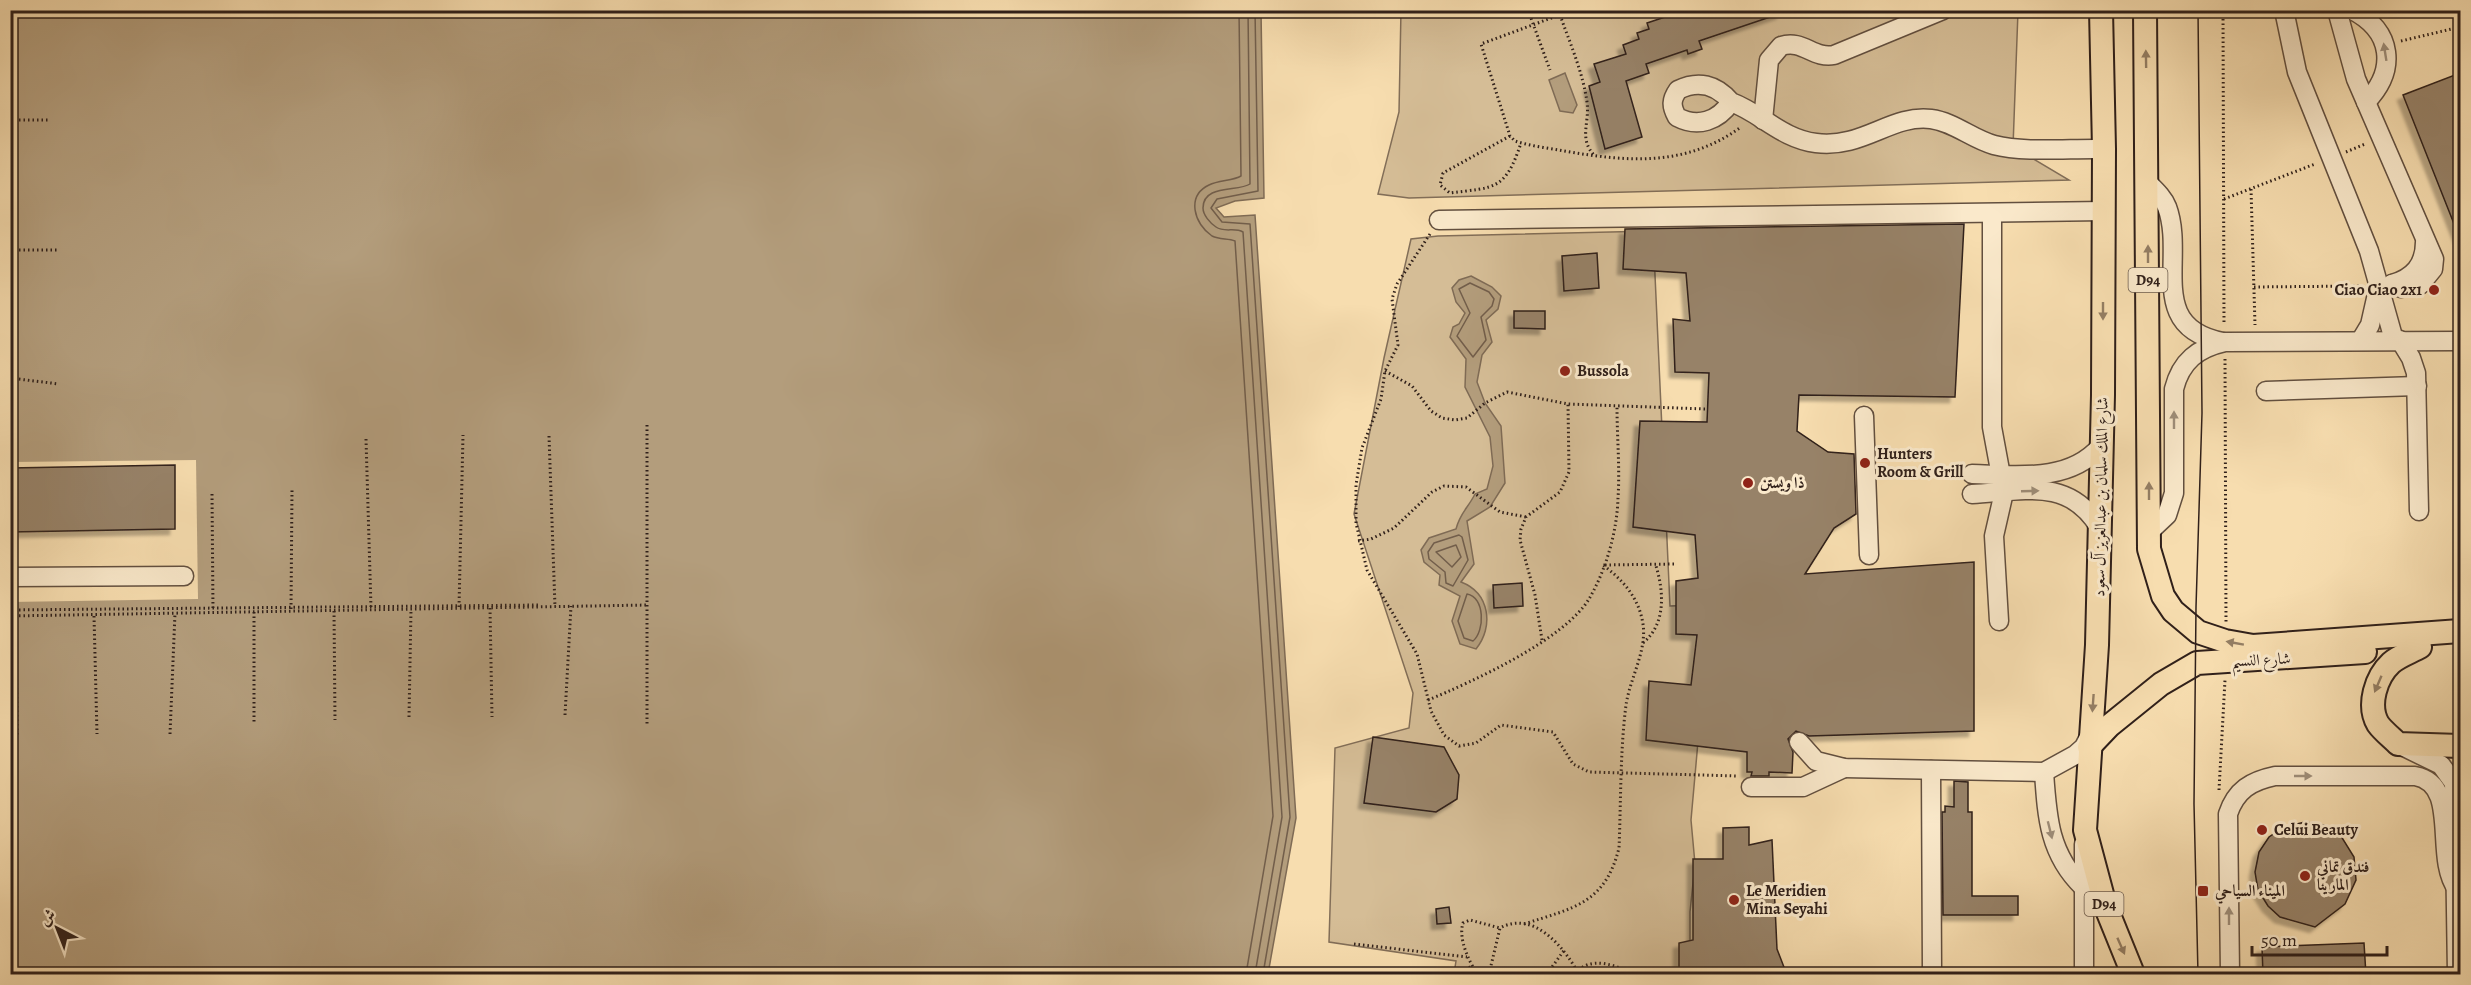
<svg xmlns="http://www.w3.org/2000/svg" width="2471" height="985" font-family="Alegreya,Amiri,serif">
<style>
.green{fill:#d5bd96;stroke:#826e58;stroke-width:1.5}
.water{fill:#b39d7c;stroke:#7f6b55;stroke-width:1.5}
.pier{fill:#f7ddaf}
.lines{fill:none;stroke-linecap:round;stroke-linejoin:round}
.shore{stroke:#725e4b;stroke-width:1.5}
.building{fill:#978267;stroke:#30201a;stroke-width:1.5;filter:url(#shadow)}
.minor-casing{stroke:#624f3f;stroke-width:21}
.major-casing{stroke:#30201a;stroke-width:26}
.path{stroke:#30201a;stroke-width:3;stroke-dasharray:1.5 3;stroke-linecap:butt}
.minor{stroke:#fae9cb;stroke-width:18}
.major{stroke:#f7ddaf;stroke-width:22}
.tram{stroke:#30201a;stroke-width:1.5}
.oneway{fill:#9f8f7b}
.oneway2{fill:#947e64}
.poi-dot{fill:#8f2418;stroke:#fae9cb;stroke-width:2}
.labels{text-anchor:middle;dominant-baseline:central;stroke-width:6;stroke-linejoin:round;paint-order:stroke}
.shield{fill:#fae9cb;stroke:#6d5c4f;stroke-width:1.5}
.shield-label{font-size:15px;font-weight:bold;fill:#30201a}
.poi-label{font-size:16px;font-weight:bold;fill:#30201a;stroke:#fae9cb;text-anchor:start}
.street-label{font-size:16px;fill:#30201a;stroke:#fae9cb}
</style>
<defs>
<filter id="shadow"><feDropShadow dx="-5.5" dy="5.5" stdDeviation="1.5" flood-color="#0004"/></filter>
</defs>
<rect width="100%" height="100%" fill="#f7ddaf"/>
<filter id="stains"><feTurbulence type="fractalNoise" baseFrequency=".00333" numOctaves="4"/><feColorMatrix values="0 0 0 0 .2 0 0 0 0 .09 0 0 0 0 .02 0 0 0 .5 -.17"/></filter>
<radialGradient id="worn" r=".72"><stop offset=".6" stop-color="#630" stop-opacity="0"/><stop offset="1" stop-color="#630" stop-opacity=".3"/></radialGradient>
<!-- green -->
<g class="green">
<polygon points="1401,10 2018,11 2013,147 2069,180 1409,198 1378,194 1399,112"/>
<polygon points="1653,231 1670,606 1731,604 1702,697 1691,820 1695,864 1690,912 1690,974 1454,974 1456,961 1329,942 1335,748 1409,728 1413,693 1354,514 1384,358 1411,239 1438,236"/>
</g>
<!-- water -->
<g class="water">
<polygon points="10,11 1261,11 1264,198 1235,201 1216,208 1224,217 1255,215 1296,818 1268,974 11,974"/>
<polygon points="1565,73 1577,105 1573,113 1560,111 1549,80"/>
<path d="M1471,276L1492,287L1501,296L1498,309L1486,320L1492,342L1482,355L1477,382L1485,403L1501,426L1505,483L1490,507L1467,521L1474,564L1461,582C1490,593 1494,627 1476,649L1460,644L1452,621L1460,596L1439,585L1440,575L1424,562L1421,550L1429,538L1456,529C1460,513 1468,508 1475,494L1487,489L1493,466L1490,437L1465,387L1466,359L1450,337L1453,327L1459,324L1465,313L1456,302L1452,288L1459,280Z"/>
</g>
<!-- pier -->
<polygon class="pier" points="196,460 198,599 10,602 11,462"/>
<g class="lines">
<!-- shore -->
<g class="shore">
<path d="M1239,10L1241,176C1233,181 1219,180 1209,185C1186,196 1194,224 1212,236C1220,240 1228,238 1235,241L1273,816L1246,974"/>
<path d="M1248,10L1250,184C1238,192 1203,184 1203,208C1203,215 1210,223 1216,227C1224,233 1235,227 1243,232L1282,817L1255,974"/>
<polyline points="1255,10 1258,191 1217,199 1211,208 1222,222 1250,224 1290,817 1263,974"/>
<polygon points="1470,283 1489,292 1494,299 1492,306 1481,317 1486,340 1473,357 1457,336 1470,313 1459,289"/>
<polygon points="1459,535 1462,537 1468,560 1453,586 1446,583 1445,572 1429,559 1428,552 1434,543"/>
<polygon points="1456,545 1461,557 1452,567 1436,552"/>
<path d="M1467,594C1485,597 1485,631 1473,641L1464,638L1458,621Z"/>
</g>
</g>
<!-- building -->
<g class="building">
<polygon points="1686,10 1781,10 1782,13 1699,41 1702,49 1688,54 1687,50 1646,64 1649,73 1626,81 1642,137 1605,149 1589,86 1600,82 1594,64 1626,54 1623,45 1639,39 1637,33 1649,29 1647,23"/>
<polygon points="2460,73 2460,239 2403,95"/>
<polygon points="1964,224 1955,397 1799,395 1797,431 1828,452 1854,454 1856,514 1834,528 1805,574 1974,562 1974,731 1809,736 1796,731 1788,739 1793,752 1792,773 1769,772 1769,776 1751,776 1752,772 1747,772 1747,752 1646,740 1649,681 1691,685 1697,635 1676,634 1676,581 1698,578 1695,535 1633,527 1640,421 1707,422 1709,373 1675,372 1673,319 1690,321 1686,273 1623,269 1625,229"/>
<polygon points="1597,253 1599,288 1564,291 1562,256"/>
<polygon points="1514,311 1545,311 1545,329 1514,328"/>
<polygon points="175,465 175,529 10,532 10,468"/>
<polygon points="1522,583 1523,606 1494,608 1493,585"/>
<polygon points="1373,737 1444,747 1459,775 1457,799 1436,812 1364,803"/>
<polygon points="1954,781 1968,782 1968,812 1972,812 1972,896 2018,896 2018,915 1943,915 1942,812 1945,812 1945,806 1954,807"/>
<polygon points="2305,822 2324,825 2341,836 2354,857 2356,880 2345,904 2315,927 2280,917 2268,906 2258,890 2255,872 2259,852 2269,837 2284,827"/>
<polygon points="1749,827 1749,845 1772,840 1777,949 1787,975 1679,975 1679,943 1693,940 1693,859 1723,859 1723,828"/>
<polygon points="1449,907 1451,923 1437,924 1436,909"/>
<polygon points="2364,943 2366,975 2263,975 2262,947"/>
</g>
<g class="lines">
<defs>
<g id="minor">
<polyline points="2284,10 2297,72 2369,251 2394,340"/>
<polyline points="2337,10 2356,79 2434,259 2433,269 2420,285 2401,288 2392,284"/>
<path d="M2352,10C2393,31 2397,70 2366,102"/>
<path d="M1731,102C1716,84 1698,80 1678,90C1671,100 1671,106 1677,117C1698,128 1718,121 1731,102C1761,113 1782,139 1816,143C1863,149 1891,114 1931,119C1954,122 1972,139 1994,145C2025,153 2071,148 2104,149"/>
<path d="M1763,120L1769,60L1781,46C1803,39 1813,59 1834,55L1943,10"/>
<path d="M2147,182C2155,190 2163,197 2167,207C2186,258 2145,327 2223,342"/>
<polyline points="1992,214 1992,427 2004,492 1994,536 1999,621"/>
<polyline points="1439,220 2104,211"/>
<path d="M2392,284C2413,278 2425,265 2425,242"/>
<polyline points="2361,340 2370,325 2377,294"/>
<polyline points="2400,340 2411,358 2416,373 2419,511"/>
<polyline points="2266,391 2417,386"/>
<polyline points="1864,416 1869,555"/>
<path d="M1972,474C2016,475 2068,483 2100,447"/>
<path d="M1972,494C2023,491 2069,477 2099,527"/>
<path d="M2149,532L2167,515L2174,493V389C2181,361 2198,348 2225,342L2460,341"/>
<polyline points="10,577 184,576"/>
<polyline points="1799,742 1816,761 1844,768 2044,772 2075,755 2084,747 2091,733"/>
<polyline points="2400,745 2441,765 2454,783 2457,974"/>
<polyline points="1931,770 1932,974"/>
<path d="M2044,772C2047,817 2049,854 2083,887"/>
<polyline points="1751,787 1803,787 1844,768"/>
<polyline points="2084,844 2084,974"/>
<path d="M2230,974L2228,814C2236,790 2251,781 2275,776H2415C2461,784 2433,857 2457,889"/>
</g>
<g id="major">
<polyline points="2101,10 2104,149 2103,395 2097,645 2085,830 2105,905 2133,974"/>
<polyline points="2145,10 2149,549 2163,596 2173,611 2198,632 2225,641 2253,646 2460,631"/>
<path d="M2420,647C2411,652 2399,656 2391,663C2376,677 2367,705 2378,724C2383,731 2392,738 2398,744L2460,746"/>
<polyline points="2089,747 2109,726 2161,684 2197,663 2365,652"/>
</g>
</defs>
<!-- minor casing -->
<use href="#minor" class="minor-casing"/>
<!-- major casing -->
<use href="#major" class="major-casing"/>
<!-- path -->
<g class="path">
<polyline points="1528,10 1550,70"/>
<path d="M1573,10L1481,44L1510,136L1515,141C1530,146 1548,148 1564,151C1628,162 1686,167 1741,127"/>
<polyline points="2223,10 2224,325"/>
<path d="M1560,15C1570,43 1583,73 1587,102C1590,123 1578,139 1595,156"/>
<polyline points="2401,41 2460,27"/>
<polyline points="10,120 48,120"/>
<path d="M1510,136L1443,173L1440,185L1450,193C1495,187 1505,191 1521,143"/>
<polyline points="2346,152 2365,144"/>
<polyline points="2251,189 2255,325"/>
<polyline points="2224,199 2315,164"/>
<polyline points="1430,234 1397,284 1392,299 1398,345 1385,371 1381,399 1362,448 1356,485 1356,523 1367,570 1417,654 1431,711 1444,735 1459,746 1476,743 1501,725 1553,732 1573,764 1589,772 1738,776"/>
<polyline points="10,250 59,250"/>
<polyline points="2254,287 2360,286"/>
<polyline points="2225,359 2226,622"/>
<polyline points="1385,371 1412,386 1431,411 1442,418 1455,420 1467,418 1485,403 1507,392 1568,404 1705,409"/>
<polyline points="10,378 59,384"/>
<polyline points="647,425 647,725"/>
<polyline points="549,436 555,607"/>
<polyline points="366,439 371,608"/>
<polyline points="212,494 213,610"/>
<polyline points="1358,541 1371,539 1394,528 1432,492 1444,486 1466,487 1500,512 1526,517"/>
<polyline points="1605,565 1675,564"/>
<polyline points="459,607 463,435"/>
<polyline points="490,608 492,717"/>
<polyline points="291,609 292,490"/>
<polyline points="10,610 540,605"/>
<polyline points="334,611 335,720"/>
<polyline points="254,612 254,723"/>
<polyline points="10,616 648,605"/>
<polyline points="16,616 17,737"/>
<polyline points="94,616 97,734"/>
<polyline points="1542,640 1535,595 1520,540 1521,529 1526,517 1560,492 1569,472 1568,404"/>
<path d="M1643,643C1666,624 1664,592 1656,566"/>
<path d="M1428,700C1472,682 1564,640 1589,599C1606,570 1617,532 1618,498C1620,468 1617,437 1617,407"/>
<polyline points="565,715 571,606"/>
<polyline points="409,717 411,609"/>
<polyline points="170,734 175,613"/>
<polyline points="2219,790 2225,680"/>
<path d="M1524,924C1573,908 1605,904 1619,848C1621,801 1620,752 1626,705C1630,678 1647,651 1643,624C1639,598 1623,580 1603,565"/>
<polyline points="1354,944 1467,957"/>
<polyline points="1463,974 1472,965"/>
<path d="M1477,974C1469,961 1458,939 1463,923L1470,920L1500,928"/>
<path d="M1489,974L1500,928C1533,910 1563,946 1577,971"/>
<polyline points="1547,974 1565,949"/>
<path d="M1576,974C1588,955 1617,965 1633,974"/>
</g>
<!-- minor -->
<use href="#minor" class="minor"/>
<!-- major -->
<use href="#major" class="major"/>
<!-- tram -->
<polyline class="tram" points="2198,974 2194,804 2196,607 2202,413 2198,10"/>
</g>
<!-- one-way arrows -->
<defs><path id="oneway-solid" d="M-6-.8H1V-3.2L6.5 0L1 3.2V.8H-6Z" transform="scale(1.5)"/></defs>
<g class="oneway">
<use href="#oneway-solid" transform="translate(2385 52) rotate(-99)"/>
<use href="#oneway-solid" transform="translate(2174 420) rotate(-90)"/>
<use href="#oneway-solid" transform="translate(2030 491) rotate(-2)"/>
<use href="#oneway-solid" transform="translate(2303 776)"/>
<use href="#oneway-solid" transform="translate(2050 830) rotate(76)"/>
<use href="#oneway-solid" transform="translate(2229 916) rotate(-90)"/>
</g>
<g class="oneway2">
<use href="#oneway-solid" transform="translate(2146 59) rotate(-91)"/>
<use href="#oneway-solid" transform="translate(2148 254) rotate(-90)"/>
<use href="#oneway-solid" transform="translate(2103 311) rotate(90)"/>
<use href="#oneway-solid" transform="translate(2149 491) rotate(-90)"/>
<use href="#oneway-solid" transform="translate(2235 643) rotate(-170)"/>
<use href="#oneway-solid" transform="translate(2378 684) rotate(113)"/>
<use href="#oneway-solid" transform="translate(2093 703) rotate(94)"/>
<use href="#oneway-solid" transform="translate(2121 946) rotate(66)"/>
</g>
<!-- markers -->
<g class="poi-dot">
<circle cx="2434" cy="290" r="6"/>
<circle cx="1565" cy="371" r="6"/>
<circle cx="1865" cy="463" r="6"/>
<circle cx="1748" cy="483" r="6"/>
<circle cx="2262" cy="830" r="6"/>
<circle cx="2305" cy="876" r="6"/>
<rect x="2197" y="885" width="12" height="12" rx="3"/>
<circle cx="1734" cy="900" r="6"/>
</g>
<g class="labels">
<!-- shield labels -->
<g class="shield">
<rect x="2128.5" y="268" width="39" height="24" rx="4.5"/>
<rect x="2084.5" y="892" width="39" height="24" rx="4.5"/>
</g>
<g class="shield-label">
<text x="2148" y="280">D94</text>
<text x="2104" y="904">D94</text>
</g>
<!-- poi labels -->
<g class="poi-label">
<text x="2422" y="290" text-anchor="end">Ciao Ciao 2x1</text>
<text x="1577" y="371">Bussola</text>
<text x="1877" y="454">Hunters<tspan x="1877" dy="18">Room &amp; Grill</tspan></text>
<text x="1760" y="483">ذا ويستن</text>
<text x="2274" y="830">Celui Beauty</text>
<text x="2317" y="867">فندق تماني<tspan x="2317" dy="18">المارينا</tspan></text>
<text x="1746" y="891">Le Meridien<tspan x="1746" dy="18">Mina Seyahi</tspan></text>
<text x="2215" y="891">الميناء السياحي</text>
</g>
<!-- street labels -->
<g class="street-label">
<text transform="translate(2101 497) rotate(-89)">شارع الملك سلمان بن عبدالعزيز آل سعود</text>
<text transform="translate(2261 660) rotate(-3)">شارع النسيم</text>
</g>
</g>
<!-- margin -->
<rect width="2471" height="985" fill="none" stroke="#f7ddaf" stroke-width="36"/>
<rect x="12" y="12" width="2447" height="961" fill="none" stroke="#30201a" stroke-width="3"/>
<rect x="18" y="18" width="2435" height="949" fill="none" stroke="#30201a" stroke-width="1.5"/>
<!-- north arrow -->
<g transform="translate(57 928) rotate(318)" stroke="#fae9cb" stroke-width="4.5" paint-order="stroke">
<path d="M0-4.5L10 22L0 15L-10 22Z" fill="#30201a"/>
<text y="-9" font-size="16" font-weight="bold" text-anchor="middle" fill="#30201a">ش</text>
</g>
<!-- scale -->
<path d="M2252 946v9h135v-9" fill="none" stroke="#30201a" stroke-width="3"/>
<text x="2261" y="946" font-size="18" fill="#30201a" stroke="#fae9cb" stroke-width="4.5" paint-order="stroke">50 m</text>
<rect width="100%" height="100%" filter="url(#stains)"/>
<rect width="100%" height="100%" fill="url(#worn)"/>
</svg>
